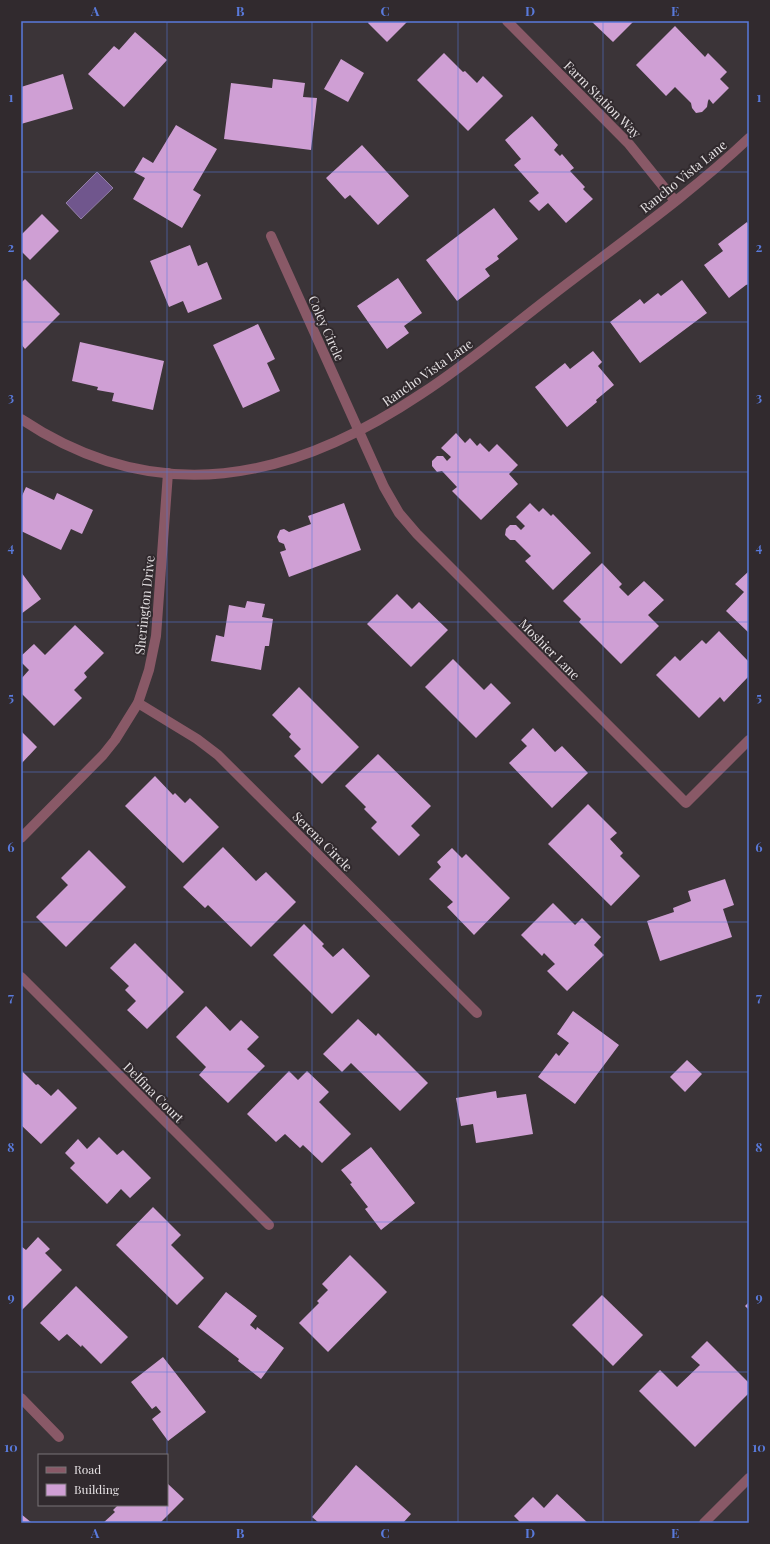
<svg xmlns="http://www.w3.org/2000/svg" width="770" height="1544" font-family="'Playfair Display',serif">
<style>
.water{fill:#70568d;stroke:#9380a7}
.building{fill:#cf9fd4}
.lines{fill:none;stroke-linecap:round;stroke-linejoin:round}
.street{stroke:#895967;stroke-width:10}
.grid{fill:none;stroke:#597adb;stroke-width:1;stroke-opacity:0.55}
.labels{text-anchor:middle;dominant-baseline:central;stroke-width:4;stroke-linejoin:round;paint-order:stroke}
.street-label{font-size:13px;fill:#e5e1e3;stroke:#312a2e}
.neatline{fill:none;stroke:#597adb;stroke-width:1.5}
.grid-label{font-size:13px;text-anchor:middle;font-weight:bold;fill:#597adb}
</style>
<rect width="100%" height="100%" fill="#3b3438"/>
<!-- water -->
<polygon class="water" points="97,172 113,188 81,219 66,203"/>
<!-- building -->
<g class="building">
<polygon points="369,21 408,21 387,42 368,23"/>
<polygon points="591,21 634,21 613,42"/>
<polygon points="675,26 705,57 708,53 727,72 720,79 729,88 713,104 709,99 708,101 707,107 702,112 696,113 692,108 691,103 675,87 666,96 636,65"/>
<polygon points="135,32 167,60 124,107 88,74 114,46 119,50"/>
<polygon points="444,53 463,72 465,71 477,83 483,76 503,96 468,131 417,80"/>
<polygon points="341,59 364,73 348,102 324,89"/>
<polygon points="63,74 73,109 21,124 21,87"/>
<polygon points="273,79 305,83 303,97 317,98 311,150 224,139 231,83 272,88"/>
<polygon points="532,116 558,145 554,150 560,156 562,154 574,168 570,171 585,187 583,189 593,199 566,223 548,203 539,211 529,201 539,193 514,165 521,159 505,140"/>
<polygon points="176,125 217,149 193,190 201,195 182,228 133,199 145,178 134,172 143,157 153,163"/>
<polygon points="362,145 409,196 378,225 350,195 345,199 326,178"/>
<polygon points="494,208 518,239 497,256 499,259 485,269 490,276 457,301 426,260"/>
<polygon points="42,214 59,231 30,260 21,251 21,235"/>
<polygon points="747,222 749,225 749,284 746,285 729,298 704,265 723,251 718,244"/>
<polygon points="190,245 198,266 207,262 222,299 188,313 183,301 169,307 150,261"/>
<polygon points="398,278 422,313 404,326 409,333 387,349 357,306"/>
<polygon points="25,279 60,314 25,349 21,344 21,283"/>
<polygon points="682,280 707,313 640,363 610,322 640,299 644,304 658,293 661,296"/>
<polygon points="258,324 275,359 267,363 280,391 243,408 213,345"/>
<polygon points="80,342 164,361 153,410 112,401 114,393 97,390 98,387 72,381"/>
<polygon points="593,351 602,362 598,366 614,385 596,400 597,402 567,427 535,387 565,363 570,369"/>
<polygon points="456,433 465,443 470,438 477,446 480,443 489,452 497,444 518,465 509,474 518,484 481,520 452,491 457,487 442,471 437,472 432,466 432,461 437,456 443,456 447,461 451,457 441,448"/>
<polygon points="26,487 54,500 57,493 93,510 82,534 71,529 61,550 21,531 21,498"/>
<polygon points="344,503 361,550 289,577 280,552 286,550 284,544 279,542 277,537 280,530 284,529 289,532 311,524 308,516"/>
<polygon points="530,503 539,512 543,508 551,516 553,514 591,553 553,590 525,561 531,556 515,540 510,540 505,535 506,529 510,525 516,525 521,530 525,526 516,517"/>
<polygon points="602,563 622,584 619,587 628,596 644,581 664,600 648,615 659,626 621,664 579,622 581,619 563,601"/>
<polygon points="749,571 749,633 726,611 744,592 735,584"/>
<polygon points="21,572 41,599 21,614"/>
<polygon points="397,594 412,609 419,602 448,630 411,667 367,624"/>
<polygon points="247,601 265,604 262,617 273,619 269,646 265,646 261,670 211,661 216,635 224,637 229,605 245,608"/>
<polygon points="75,625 104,653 84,673 87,677 74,690 82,698 54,726 21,693 21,679 29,670 21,662 21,656 34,644 45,655"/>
<polygon points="719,631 749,662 749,676 724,702 720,697 699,718 656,675 675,656 680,661 702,640 706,644"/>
<polygon points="453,659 484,690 491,683 511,703 476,738 425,687"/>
<polygon points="299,687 359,747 322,784 294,756 301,749 289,737 291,734 272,715"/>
<polygon points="533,728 555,752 562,746 588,773 552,808 509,763 527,746 521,740"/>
<polygon points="21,731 37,747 21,764"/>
<polygon points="378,754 431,806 411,826 420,835 399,856 371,828 377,822 364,809 366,807 345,786"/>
<polygon points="155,776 173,795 175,793 185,803 190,798 219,827 183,863 125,806"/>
<polygon points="588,804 617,833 610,839 623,853 620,856 640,876 611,906 548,844"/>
<polygon points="223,847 256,881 266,872 296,902 251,947 208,905 205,908 183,887"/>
<polygon points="452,848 462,858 466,854 510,898 474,935 447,907 453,902 429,879 441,867 437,862"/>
<polygon points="89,850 126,887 66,947 36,917 68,885 61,878"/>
<polygon points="725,879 734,905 723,909 732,937 660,961 647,921 674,912 673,908 691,901 688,891"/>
<polygon points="553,903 575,925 582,918 601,937 594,945 604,955 567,991 547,971 555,964 544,953 542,956 521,935"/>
<polygon points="304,924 324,944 322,946 333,957 343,948 370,976 332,1014 273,955"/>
<polygon points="135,943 184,992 147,1029 127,1010 136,1001 125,990 129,986 110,968"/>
<polygon points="206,1006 230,1031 241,1020 259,1037 247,1049 265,1066 228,1103 199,1075 206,1067 176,1037"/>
<polygon points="573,1011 619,1045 575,1104 538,1077 556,1053 559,1056 569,1043 557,1034"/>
<polygon points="358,1019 376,1036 378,1033 428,1083 400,1111 351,1063 342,1072 323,1054"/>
<polygon points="687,1060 702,1074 685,1092 670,1077"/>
<polygon points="21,1070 36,1085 38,1084 51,1096 58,1089 77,1108 41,1144 21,1125"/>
<polygon points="289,1071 298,1080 307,1071 329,1092 319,1102 351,1134 322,1163 303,1145 300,1148 285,1134 276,1142 247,1114"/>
<polygon points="496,1091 497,1098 526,1094 533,1134 476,1143 473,1124 461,1126 456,1098"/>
<polygon points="99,1137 117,1155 123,1150 151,1178 130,1198 121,1189 107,1204 70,1168 75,1163 65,1153 78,1139 87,1149"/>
<polygon points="371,1147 415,1203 381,1230 365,1209 368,1207 350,1184 352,1183 341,1170"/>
<polygon points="153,1207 181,1235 171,1245 204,1278 177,1305 116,1245"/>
<polygon points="38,1237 50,1249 45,1253 62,1270 21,1311 21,1246 26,1250"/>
<polygon points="350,1255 387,1292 328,1352 299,1323 319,1303 317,1301 328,1290 322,1284"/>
<polygon points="76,1286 128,1337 101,1364 82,1345 81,1347 67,1334 59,1341 40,1323"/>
<polygon points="226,1292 257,1316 250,1325 256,1330 257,1327 284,1348 261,1379 238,1361 239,1359 198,1327"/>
<polygon points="602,1295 643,1335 613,1366 572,1325"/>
<polygon points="749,1302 749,1310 745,1306"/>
<polygon points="707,1341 749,1383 749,1393 695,1447 639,1391 660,1370 677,1387 700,1365 691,1357"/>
<polygon points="163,1357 206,1412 168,1441 152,1419 161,1412 156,1406 152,1409 131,1382"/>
<polygon points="356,1465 411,1514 403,1523 319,1523 312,1517"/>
<polygon points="167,1483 184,1499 160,1523 103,1523 115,1512 113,1510 118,1505 167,1505"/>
<polygon points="557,1494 588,1523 521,1523 514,1516 533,1497 544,1508"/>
<polygon points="21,1514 32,1523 21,1523"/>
</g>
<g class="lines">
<!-- street -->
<g class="street">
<polyline points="507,21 629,144 675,201"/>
<polyline points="271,236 384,487 399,513 417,534 686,803 749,740"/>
<path d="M21,419C158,510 291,481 421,394C466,365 507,330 550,297C617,245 688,196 749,138"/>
<polyline points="138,703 197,739 218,755 477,1013"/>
<polyline points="21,838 103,755 115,740 138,703 149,670 156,636 168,473"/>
<polyline points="21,977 269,1225"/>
<polyline points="21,1398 59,1437"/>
<polyline points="704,1523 749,1478"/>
</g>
</g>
<!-- grid -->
<path class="grid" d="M167,21V1523M312,21V1523M458,21V1523M603,21V1523M21,172H749M21,322H749M21,472H749M21,622H749M21,772H749M21,922H749M21,1072H749M21,1222H749M21,1372H749"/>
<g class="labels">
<!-- street labels -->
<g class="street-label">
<text transform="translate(603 99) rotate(45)">Farm Station Way</text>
<text transform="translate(683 176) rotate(-39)">Rancho Vista Lane</text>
<text transform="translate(327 328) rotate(66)">Coley Circle</text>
<text transform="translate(427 372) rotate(-35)">Rancho Vista Lane</text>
<text transform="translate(144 605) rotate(-84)">Sherington Drive</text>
<text transform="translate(550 649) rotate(45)">Moshier Lane</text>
<text transform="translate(323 841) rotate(45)">Serena Circle</text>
<text transform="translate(154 1092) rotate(45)">Delfina Court</text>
</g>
</g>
<!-- border -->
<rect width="770" height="1544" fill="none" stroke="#312a2e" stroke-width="44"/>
<!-- legend -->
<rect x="38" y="1454" width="130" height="52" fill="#312a2e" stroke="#797376"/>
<rect x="46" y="1467" width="20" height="6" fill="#895967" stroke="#797376"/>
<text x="74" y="1474" font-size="12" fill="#e5e1e3">Road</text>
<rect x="46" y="1484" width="20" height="12" fill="#cf9fd4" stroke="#797376"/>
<text x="74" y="1494" font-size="12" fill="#e5e1e3">Building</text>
<rect x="22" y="22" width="726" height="1500" class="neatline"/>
<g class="grid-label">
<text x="95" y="16">A</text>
<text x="240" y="16">B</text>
<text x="385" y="16">C</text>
<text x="530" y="16">D</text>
<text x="675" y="16">E</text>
<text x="11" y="102">1</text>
<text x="759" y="102">1</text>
<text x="11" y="252">2</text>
<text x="759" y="252">2</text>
<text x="11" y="402">3</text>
<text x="759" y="402">3</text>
<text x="11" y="552">4</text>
<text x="759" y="552">4</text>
<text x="11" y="702">5</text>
<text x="759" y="702">5</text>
<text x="11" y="852">6</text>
<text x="759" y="852">6</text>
<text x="11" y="1002">7</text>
<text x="759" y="1002">7</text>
<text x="11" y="1152">8</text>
<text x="759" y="1152">8</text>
<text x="11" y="1302">9</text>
<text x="759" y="1302">9</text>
<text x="11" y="1452">10</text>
<text x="759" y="1452">10</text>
<text x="95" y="1538">A</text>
<text x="240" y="1538">B</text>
<text x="385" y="1538">C</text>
<text x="530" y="1538">D</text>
<text x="675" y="1538">E</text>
</g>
</svg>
